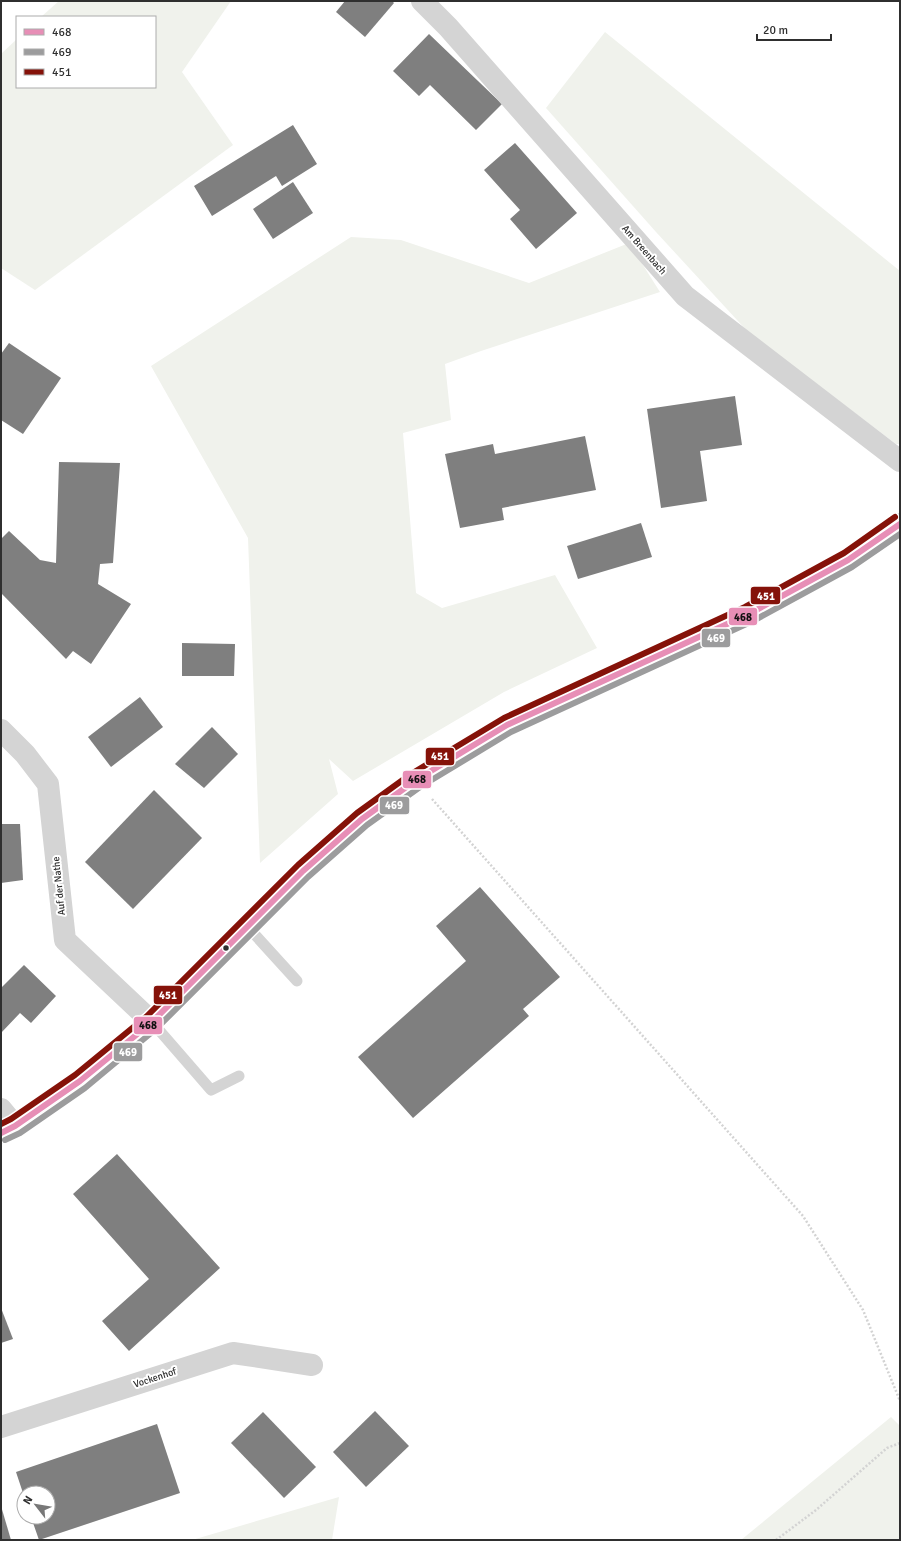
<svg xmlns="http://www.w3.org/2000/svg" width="901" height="1541" font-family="Signika,sans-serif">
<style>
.green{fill:#f0f2ec}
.building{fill:#7f7f7f}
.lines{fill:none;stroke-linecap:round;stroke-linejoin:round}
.path{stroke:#d3d3d3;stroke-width:2.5;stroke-dasharray:2 2;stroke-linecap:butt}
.service{stroke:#d4d4d4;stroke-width:11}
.minor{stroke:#d4d4d4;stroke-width:22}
.tertiary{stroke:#d4d4d4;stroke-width:22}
.bus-1-casing{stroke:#fff;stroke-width:9}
.bus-2-casing{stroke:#fff;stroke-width:9}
.bus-3-casing{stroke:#fff;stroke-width:9}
.bus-1{stroke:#e78eb6;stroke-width:6}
.bus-2{stroke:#9c9c9d;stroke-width:6}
.bus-3{stroke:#851209;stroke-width:6}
.bus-dot{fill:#2f2f2f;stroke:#fff;stroke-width:1.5}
.labels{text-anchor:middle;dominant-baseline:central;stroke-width:4;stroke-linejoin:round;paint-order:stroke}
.street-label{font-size:10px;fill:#2f2f2f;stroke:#fff}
.line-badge{stroke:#fff;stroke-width:1.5}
.badge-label{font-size:11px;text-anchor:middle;font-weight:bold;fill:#fff}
.pale-badge-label{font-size:11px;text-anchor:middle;font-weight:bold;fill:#111}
</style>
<rect width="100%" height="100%" fill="#fff"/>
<!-- green -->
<g class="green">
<polygon points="59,1 231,1 182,72 233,145 35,290 1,268 1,54 17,39 17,87 155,87 155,17 41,17"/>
<polygon points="605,32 900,271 900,444 896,444 749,333 656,232 546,108"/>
<polygon points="351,237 401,240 529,283 629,243 660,292 481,351 445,364 451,420 403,433 416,593 442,608 555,575 597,648 504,692 353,781 329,759 338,794 260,863 248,538 151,366"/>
<polygon points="891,1417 900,1426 900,1540 741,1540"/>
<polygon points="339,1497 332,1540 192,1540"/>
</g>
<!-- building -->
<g class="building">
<polygon points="345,1 392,1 394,3 365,37 336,12"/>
<polygon points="429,34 502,104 476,130 430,85 419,96 393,71"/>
<polygon points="293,125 317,164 282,186 276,176 212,216 194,186"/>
<polygon points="515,143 577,213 536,249 510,219 520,210 484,170"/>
<polygon points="293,182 313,213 273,239 253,209"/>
<polygon points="9,343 61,378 23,434 1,420 1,354"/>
<polygon points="735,396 742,445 700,451 707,501 661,508 647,409"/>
<polygon points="585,436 596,490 502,508 504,520 460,528 445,454 493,444 495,454"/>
<polygon points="59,462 120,463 113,563 100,564 98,584 131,604 91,664 73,651 66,659 1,593 1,539 9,531 40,560 56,563"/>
<polygon points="641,523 652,557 578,579 567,546"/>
<polygon points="182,643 235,644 234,676 182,676"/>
<polygon points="140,697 163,727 111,767 88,737"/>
<polygon points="212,727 238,754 204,788 175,764"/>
<polygon points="154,790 202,838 133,909 85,862"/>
<polygon points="1,824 20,824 23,880 1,883"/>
<polygon points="480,887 560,977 523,1009 529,1016 413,1118 358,1057 466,961 436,926"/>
<polygon points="24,965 56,996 31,1023 20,1013 1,1033 1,988"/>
<polygon points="117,1154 220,1268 129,1351 102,1321 149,1279 73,1194"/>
<polygon points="1,1308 13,1339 1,1343"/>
<polygon points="375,1411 409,1446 366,1487 333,1452"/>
<polygon points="263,1412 316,1467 284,1498 231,1443"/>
<polygon points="157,1424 180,1493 39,1540 31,1517 48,1517 48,1493 23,1493 16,1472"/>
<polygon points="1,1506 11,1540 1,1540"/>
</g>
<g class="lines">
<!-- path -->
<g class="path">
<polyline points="432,799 803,1216 863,1310 900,1401"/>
<polyline points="776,1540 816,1510 887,1448 900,1443"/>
</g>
<!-- service -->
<g class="service">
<polyline points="247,926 297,981"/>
<polyline points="152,1022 211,1090 239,1076"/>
</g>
<!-- minor -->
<g class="minor">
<polyline points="422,1 448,27 685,296 900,461"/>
<polyline points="1,730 25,754 48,784 65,940 152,1022"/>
<polyline points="1,1109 15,1126"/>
<polyline points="1,1427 233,1353 312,1365"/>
</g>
<!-- tertiary -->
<polyline class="tertiary" points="1,1133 15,1126 80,1081 152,1022 303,871 362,819 416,780 507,725 749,614 848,560 900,524"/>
<defs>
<polyline id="bus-1" points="1,1133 15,1126 80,1081 152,1022 303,871 362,819 416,780 507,725 749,614 848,560 900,524"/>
<polyline id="bus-2" points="5,1140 20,1133 85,1088 157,1028 308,877 367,825 420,787 511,732 753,621 852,567 900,534"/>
<polyline id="bus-3" points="1,1124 11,1119 75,1075 147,1016 298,865 357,813 411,774 504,718 745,607 844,553 895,517"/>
</defs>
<!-- bus-1 casing -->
<use href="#bus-1" class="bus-1-casing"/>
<!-- bus-2 casing -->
<use href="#bus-2" class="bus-2-casing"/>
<!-- bus-3 casing -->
<use href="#bus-3" class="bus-3-casing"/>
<!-- bus-1 -->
<use href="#bus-1" class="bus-1"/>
<!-- bus-2 -->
<use href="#bus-2" class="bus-2"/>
<!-- bus-3 -->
<use href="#bus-3" class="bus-3"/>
</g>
<!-- markers -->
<circle class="bus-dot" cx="226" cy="948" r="3.5"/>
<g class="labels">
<!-- street labels -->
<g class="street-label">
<text transform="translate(644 250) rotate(49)">Am Breenbach</text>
<text transform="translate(59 886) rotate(-96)">Auf der Nathe</text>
<text transform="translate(155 1378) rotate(-18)">Vockenhof</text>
</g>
</g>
<g class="line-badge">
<rect x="750" y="586" width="31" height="19" rx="4" fill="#851209"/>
<rect x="728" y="607" width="30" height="19" rx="4" fill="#e78eb6"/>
<rect x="701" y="628" width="30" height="20" rx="4" fill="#9c9c9d"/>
<rect x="425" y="747" width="30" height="19" rx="4" fill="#851209"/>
<rect x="402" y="770" width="30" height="19" rx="4" fill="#e78eb6"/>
<rect x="379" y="796" width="31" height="19" rx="4" fill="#9c9c9d"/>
<rect x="153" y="985" width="30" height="20" rx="4" fill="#851209"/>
<rect x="133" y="1016" width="30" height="19" rx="4" fill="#e78eb6"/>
<rect x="113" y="1042" width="30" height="20" rx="4" fill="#9c9c9d"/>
</g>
<g class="badge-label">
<text x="766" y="600">451</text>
<text x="716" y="642">469</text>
<text x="440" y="760">451</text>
<text x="394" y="809">469</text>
<text x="168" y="999">451</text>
<text x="128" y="1056">469</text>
</g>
<g class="pale-badge-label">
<text x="743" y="621">468</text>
<text x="417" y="783">468</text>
<text x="148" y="1029">468</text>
</g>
<!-- border -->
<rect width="901" height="1541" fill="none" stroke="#2f2f2f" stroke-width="4"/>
<!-- legend -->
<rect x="16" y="16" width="140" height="72" fill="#ffffff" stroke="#acacac"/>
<rect x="24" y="29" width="20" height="6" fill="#e78eb6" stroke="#acacac"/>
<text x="52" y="36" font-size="12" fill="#2f2f2f">468</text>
<rect x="24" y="49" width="20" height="6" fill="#9c9c9d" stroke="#acacac"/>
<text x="52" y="56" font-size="12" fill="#2f2f2f">469</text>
<rect x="24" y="69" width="20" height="6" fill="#851209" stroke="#acacac"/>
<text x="52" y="76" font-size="12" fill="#2f2f2f">451</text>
<!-- north arrow -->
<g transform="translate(36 1505) rotate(301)"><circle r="19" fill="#ffffff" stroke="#acacac"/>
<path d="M0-3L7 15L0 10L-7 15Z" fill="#787878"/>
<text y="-6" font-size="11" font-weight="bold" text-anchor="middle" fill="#2f2f2f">N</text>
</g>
<!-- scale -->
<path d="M757 34v6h74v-6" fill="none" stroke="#2f2f2f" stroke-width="2"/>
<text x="763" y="34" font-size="12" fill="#2f2f2f" stroke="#ffffff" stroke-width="3" paint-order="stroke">20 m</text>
</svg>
